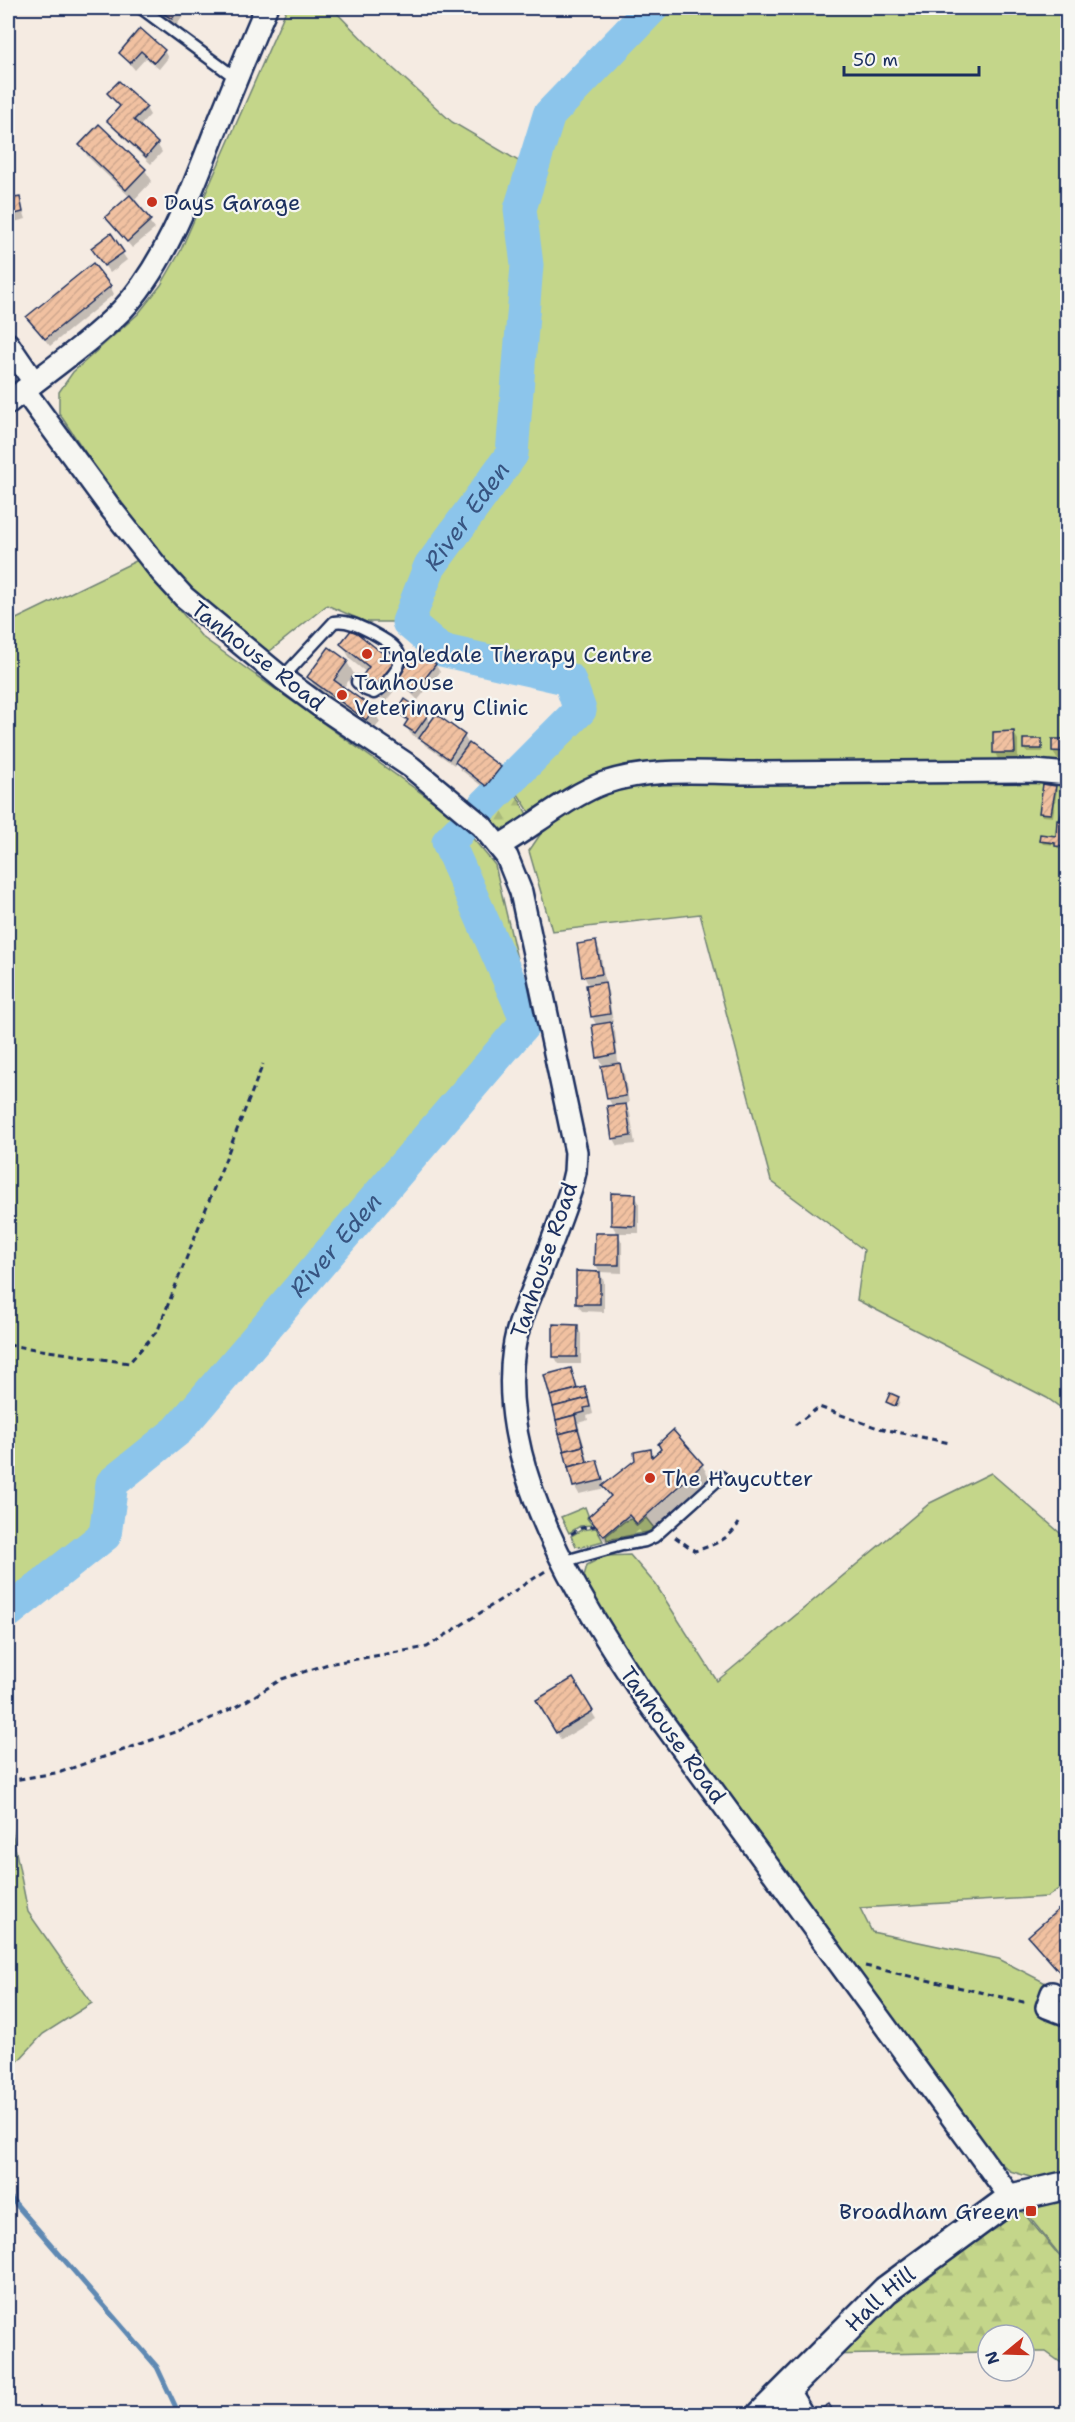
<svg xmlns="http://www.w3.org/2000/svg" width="1075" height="2422" font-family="'Shantell Sans',sans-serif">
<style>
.green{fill:#c4d68a;stroke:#708274;stroke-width:1.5}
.forest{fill:url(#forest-firs);stroke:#708274;stroke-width:1.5}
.shadow{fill:#0003}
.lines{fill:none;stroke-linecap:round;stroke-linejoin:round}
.stream{stroke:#5f89b3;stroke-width:5}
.river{stroke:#8cc5eb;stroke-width:33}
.building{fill:url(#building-hatch);stroke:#1b2f5e;stroke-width:1.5}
.service-casing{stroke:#1b2f5e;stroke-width:15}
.minor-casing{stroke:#1b2f5e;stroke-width:26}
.tertiary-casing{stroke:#1b2f5e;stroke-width:32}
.path{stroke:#1b2f5e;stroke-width:3;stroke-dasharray:6 4.5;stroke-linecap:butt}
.service{stroke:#f6f6f2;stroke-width:10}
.minor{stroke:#f6f6f2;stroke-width:21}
.tertiary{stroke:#f6f6f2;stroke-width:27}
.poi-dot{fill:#c8321e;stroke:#f6f6f2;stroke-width:2}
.labels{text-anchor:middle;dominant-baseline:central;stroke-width:4.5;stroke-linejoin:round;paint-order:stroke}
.poi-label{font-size:22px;fill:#1b2f5e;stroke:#f6f6f2;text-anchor:start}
.street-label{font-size:22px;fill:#1b2f5e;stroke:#f6f6f2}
.water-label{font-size:24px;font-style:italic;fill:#375481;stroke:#f6f6f2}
</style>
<defs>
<pattern id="forest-firs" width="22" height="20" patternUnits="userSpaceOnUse" patternTransform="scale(1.5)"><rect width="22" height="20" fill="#c4d68a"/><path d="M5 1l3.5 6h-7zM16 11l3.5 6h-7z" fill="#a8b87a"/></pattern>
<pattern id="building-hatch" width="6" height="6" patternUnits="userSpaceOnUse" patternTransform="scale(1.5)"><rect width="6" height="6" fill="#f1c1a1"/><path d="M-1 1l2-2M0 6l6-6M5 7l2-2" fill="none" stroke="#cea68d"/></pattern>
</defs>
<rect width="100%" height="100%" fill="#f5ebe2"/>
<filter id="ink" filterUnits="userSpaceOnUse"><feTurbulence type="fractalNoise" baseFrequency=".0167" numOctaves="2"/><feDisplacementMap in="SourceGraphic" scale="12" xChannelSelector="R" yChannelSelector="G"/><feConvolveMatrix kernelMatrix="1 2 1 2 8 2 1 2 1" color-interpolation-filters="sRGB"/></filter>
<g filter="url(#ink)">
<!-- green -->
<g class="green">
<polygon points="287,8 332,8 373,50 452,122 532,169 549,115 652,8 1067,8 1067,1412 1047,1398 857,1300 864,1250 771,1181 700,914 552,931 529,851 542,832 516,791 528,766 580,710 552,675 441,650 408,622 366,622 327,605 265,655 208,609 180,579 105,482 59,413 59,392 73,372 138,314 161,285 180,252"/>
<polygon points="138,560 202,637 455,817 495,865 517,959 527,1021 178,1430 112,1483 105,1535 8,1612 8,623"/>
<polygon points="991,1473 1067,1539 1067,1883 1047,1897 860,1908 872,1932 999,1959 1067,1994 1067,2264 1022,2208 1040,2180 1010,2171 990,2153 715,1783 612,1631 590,1592 584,1576 587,1565 605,1556 630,1555 656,1585 717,1681 930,1503"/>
<polygon points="585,1507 588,1515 587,1518 592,1525 580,1526 569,1533 561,1517"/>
<polygon points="646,1518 654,1528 648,1532 607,1540 606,1536 625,1521 631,1519 637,1526"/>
<polygon points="596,1528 603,1541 581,1547 576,1546 571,1536 581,1530"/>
<polygon points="8,1812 28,1912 92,2003 43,2034 8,2072"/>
</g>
<!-- forest -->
<g class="forest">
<polygon points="507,777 531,822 510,837 469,799"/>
<polygon points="1011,2198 1067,2265 1067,2367 1046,2352 1024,2352 1024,2335 988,2335 988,2352 823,2355"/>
</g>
<!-- shadow -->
<g class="shadow">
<polygon points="156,8 189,8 176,26 161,15"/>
<polygon points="141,30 164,51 168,58 159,69 146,58 135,70 121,53"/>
<polygon points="109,94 146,108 150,115 139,127 157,144 162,152 151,164 113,128 109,121 121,108"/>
<polygon points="81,145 145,170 152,181 133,201 155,229 132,248 107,217 130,197 88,157"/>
<polygon points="19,198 26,219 14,222 16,230 8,232 8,201"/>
<polygon points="110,235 127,260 110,273 97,256"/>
<polygon points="110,286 114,294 50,346 33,325"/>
<polygon points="342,644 394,664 400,676 435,664 440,672 418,700 400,683 386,701 373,692 364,676 367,673 351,660"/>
<polygon points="347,662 354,674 343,688 373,710 380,722 373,731 316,689 309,677"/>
<polygon points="398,712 427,716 431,724 436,716 464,736 469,745 500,768 504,775 491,793 461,770 456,762 454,765 425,745 421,738 419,740 410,733 406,726 408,723"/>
<polygon points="994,733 1014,733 1018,740 1018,761 999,761 995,753"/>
<polygon points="1041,740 1043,752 1026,752 1024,748"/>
<polygon points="1053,740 1068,740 1068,759 1057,759 1053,751"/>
<polygon points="1055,787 1057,790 1053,817 1042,816 1040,812"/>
<polygon points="1068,807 1065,850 1058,849 1056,845 1043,844 1041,841 1057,837 1063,822 1061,819"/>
<polygon points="596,943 600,951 605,981 603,982 608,991 613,1022 610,1022 615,1031 618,1062 624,1072 629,1103 625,1104 630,1113 635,1144 618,1146 614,1139 613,1107 608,1098 604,1067 598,1057 597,1026 592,1017 589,986 584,976"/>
<polygon points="613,1195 635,1195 639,1203 639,1233 617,1233 622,1242 622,1273 600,1272 596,1265 618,1235 612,1225"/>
<polygon points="600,1273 604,1281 604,1312 582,1311 577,1304"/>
<polygon points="577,1326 581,1334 581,1364 559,1364 554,1356"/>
<polygon points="570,1370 578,1390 584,1389 589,1396 593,1414 587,1416 588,1420 578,1423 589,1463 597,1461 605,1485 650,1451 654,1457 702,1465 711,1480 647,1539 639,1530 614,1551 599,1534 590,1518 611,1498 605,1488 579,1494 575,1487 546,1376"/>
<polygon points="898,1398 900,1401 897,1408 890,1405 888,1402"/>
<polygon points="573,1680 596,1719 561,1740 538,1700"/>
<polygon points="1067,1904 1068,1905 1068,1982 1030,1937"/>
</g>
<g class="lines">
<!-- stream -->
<polyline class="stream" points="8,2195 157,2367 179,2414"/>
<!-- river -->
<g class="river">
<path id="s1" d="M485,805L580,710L569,679L441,650L408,622L429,568L512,454L527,265L520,209L549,115L652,8"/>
<path id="s2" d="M8,1612L105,1535L112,1483L178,1430L527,1021L448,842L459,831"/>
</g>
</g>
<!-- building -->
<g class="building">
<polygon points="155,8 180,8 172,19"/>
<polygon points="140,28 165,50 154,63 141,51 130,63 119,53"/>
<polygon points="119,81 147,107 134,120 158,143 146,157 107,121 120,106 107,93"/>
<polygon points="99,124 146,169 126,190 79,145"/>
<polygon points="130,195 151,220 127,242 105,217"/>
<polygon points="20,197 23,212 11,215 13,223 8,224 8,199"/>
<polygon points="111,233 124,252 104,266 91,248"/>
<polygon points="93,263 111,286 45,339 26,317"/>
<polygon points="352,629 395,663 376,687 362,676 369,667 340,644"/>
<polygon points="329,647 348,661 334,680 374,709 366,720 307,677"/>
<polygon points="419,650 436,664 414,693 396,679"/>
<polygon points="405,699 428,715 415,733 404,726 408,720 397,712"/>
<polygon points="436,714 465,735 449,759 419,738"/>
<polygon points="1014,731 1015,753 993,753 993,732"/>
<rect x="1023" y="739" width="19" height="10"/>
<polygon points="1052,739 1068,739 1068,752 1052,751"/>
<polygon points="469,743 501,767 486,786 455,762"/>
<polygon points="1043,784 1056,786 1051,814 1039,813"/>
<polygon points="1064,805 1068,806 1068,821 1060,819"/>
<polygon points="1057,820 1066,821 1064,847 1055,846 1055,843 1039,841 1040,834 1056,836"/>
<polygon points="596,941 602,974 582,977 577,944"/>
<polygon points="605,982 610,1014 591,1017 586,985"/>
<polygon points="611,1022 616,1054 597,1058 592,1025"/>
<polygon points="620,1063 626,1096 607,1099 601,1066"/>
<polygon points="626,1104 631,1136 612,1139 607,1106"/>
<polygon points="611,1193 636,1194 635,1226 611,1225"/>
<polygon points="595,1233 619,1233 619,1265 594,1265"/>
<polygon points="576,1271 600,1272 600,1304 576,1304"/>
<polygon points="553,1324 578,1325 577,1357 553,1357"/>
<polygon points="571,1368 577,1389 550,1396 544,1375"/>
<polygon points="585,1387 588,1398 553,1407 550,1396"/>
<polygon points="890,1393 899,1397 895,1406 886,1402"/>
<polygon points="588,1398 590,1407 584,1408 585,1412 556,1420 553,1407"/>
<polygon points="575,1415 578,1429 559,1434 556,1420"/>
<polygon points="578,1429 583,1446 564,1451 559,1434"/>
<polygon points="673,1430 703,1464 637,1524 629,1515 604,1536 588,1517 611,1496 602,1486 635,1460 634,1452 651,1449 652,1457 661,1449 658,1444"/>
<polygon points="583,1446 587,1462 568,1467 564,1451"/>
<polygon points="597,1460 603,1480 573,1487 568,1467"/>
<polygon points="573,1678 593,1711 556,1733 536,1700"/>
<polygon points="1067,1902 1068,1974 1064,1977 1028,1936"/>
<polygon points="829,2404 835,2414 845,2408 848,2414 812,2414"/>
</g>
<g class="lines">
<defs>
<g id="service">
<polyline points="141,8 236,78"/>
<path d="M282,678L334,622C347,620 359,626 371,632C391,643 412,653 391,677C386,684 381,689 374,693L366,690L357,682"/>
<polyline points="562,1562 622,1545 645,1541 654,1537 721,1477"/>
</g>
<g id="minor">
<polyline points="8,344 34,382"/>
<path d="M24,390L112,510L162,573L184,597L282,678L320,706L411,767L482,826L507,857L521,892L576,1152L575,1172L571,1189C560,1222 547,1255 534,1287C526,1307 517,1327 514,1348C496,1467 579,1600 643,1695L1011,2198"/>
<path d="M8,403C45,373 87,345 121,311C165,265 191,193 214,134C231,92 248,50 266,8"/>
<path d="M499,846C532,827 570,795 604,783C651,767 705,773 753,773C847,772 941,772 1035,771L1068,774"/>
<polyline points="1052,1993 1047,2007 1068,2015"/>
<polyline points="788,2391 802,2414"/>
</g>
<g id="tertiary">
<path id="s3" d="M762,2414L886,2290L1011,2198L1068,2185"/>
</g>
</defs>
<!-- service casing -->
<use href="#service" class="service-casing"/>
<!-- minor casing -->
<use href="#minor" class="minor-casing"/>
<!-- tertiary casing -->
<use href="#tertiary" class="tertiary-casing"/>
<!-- path -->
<g class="path">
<polyline points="8,1345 129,1363 158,1330 263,1064"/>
<polyline points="795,1425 819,1407 878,1428 950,1443"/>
<polyline points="571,1534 581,1528 595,1526"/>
<path d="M675,1537L695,1551C713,1545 729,1540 739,1523"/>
<polyline points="8,1781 61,1772 203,1722 243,1703 282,1679 328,1664 427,1647 547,1570"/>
<polyline points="865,1966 1028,2003"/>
</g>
<!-- service -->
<use href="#service" class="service"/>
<!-- minor -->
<use href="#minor" class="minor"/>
<!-- tertiary -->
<use href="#tertiary" class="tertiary"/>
</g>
</g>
<!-- markers -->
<g class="poi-dot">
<circle cx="152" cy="202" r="6"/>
<circle cx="367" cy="654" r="6"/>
<circle cx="342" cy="695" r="6"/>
<circle cx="650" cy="1478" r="6"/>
<rect x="1025" y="2205" width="12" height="12" rx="3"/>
</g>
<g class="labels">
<!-- poi labels -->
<g class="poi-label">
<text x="164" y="202">Days Garage</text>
<text x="379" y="654">Ingledale Therapy Centre</text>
<text x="354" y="682">Tanhouse<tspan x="354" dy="25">Veterinary Clinic</tspan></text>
<text x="662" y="1478">The Haycutter</text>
<text x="1019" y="2211" text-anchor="end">Broadham Green</text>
</g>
<!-- street labels -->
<g class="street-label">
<text transform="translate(258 656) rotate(38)">Tanhouse Road</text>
<text transform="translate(544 1260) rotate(-71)">Tanhouse Road</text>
<text transform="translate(673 1735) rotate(54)">Tanhouse Road</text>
<text stroke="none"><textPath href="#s3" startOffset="165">Hall Hill</textPath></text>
</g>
<!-- water labels -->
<g class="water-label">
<text stroke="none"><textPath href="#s1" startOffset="464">River Eden</textPath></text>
<text stroke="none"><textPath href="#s2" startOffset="504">River Eden</textPath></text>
</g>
</g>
<!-- margin -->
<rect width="1075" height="2422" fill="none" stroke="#f6f6f2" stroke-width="30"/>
<rect x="15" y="15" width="1045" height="2392" fill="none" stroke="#1b2f5e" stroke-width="2" filter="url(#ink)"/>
<!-- north arrow -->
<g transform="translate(1006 2353) rotate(251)"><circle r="28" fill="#f6f6f2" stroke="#9ea6b7" stroke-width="1.5"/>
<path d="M0-4.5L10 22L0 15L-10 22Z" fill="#c8321e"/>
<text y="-9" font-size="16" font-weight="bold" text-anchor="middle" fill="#1b2f5e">N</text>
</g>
<!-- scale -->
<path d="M844 66v9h135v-9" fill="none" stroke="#1b2f5e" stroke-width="3"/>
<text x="853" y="66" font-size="18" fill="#1b2f5e" stroke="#f6f6f2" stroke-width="4.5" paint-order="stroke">50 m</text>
</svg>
